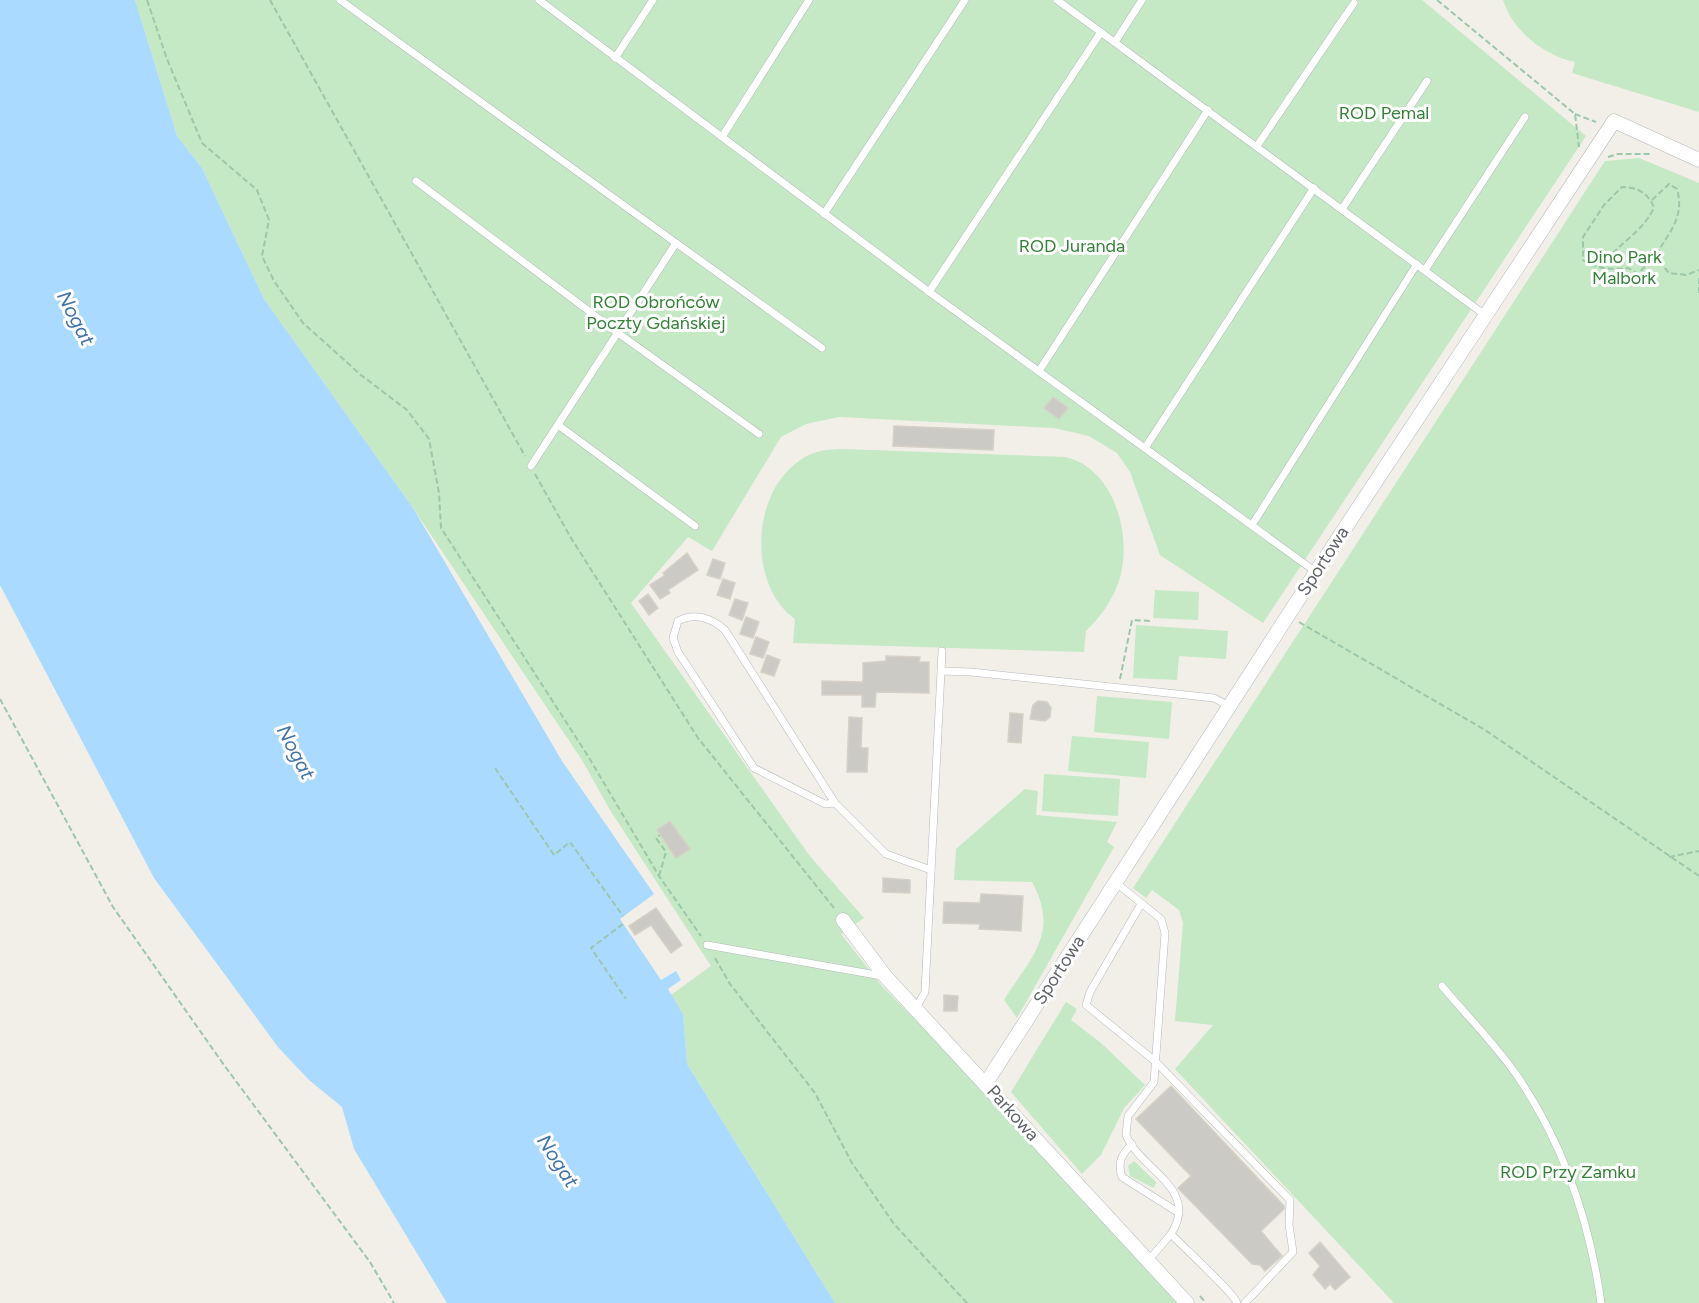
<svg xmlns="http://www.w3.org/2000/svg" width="1699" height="1303" font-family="Figtree,sans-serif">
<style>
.green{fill:#c5e8c5}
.water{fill:#aadaff}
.building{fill:#cccac5;stroke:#d6d1c6;stroke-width:1.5}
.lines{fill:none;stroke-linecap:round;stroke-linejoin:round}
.service-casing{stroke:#b5b8bc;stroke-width:8}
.minor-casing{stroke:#b5b8bc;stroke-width:15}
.path{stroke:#9cc7a9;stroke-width:2;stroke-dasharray:6 3;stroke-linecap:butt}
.service{stroke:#fff;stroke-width:7}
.minor{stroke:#fff;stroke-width:14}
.labels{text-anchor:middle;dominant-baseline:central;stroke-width:6;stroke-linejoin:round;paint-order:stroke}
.park-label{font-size:18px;fill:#348238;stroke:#fff}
.street-label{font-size:18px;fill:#5f6368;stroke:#fff}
.water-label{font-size:20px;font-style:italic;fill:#4174aa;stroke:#fff}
</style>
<rect width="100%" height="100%" fill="#f1efe8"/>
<!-- green -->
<g class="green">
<polygon points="135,0 1422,0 1586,136 1263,623 1160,555 1130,472 1117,453 1089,436 1054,428 839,417 806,424 781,437 712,551 688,537 631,603 809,855 864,918 841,934 882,986 1082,1189 1187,1303 835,1303 687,1064 683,1014 671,995 711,966 610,810 582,760 413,508 264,299 202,168 177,136"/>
<path d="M1503,0H1699V112L1572,73L1575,62C1543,55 1513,31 1503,0Z"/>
<polygon points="1639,158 1699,183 1699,1303 1394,1303 1175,1069 1213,1025 1175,1021 1183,923 1179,910 1152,890 1146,898 1133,888 1605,161"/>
<path d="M842,449L1065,457C1115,468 1133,537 1119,581C1112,601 1101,616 1086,631L1084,652L793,643L795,619C749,586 751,499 795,464C809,452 824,449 842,449Z"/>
<polygon points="1155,590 1199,592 1198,620 1153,618"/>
<polygon points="1136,625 1228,631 1226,659 1179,656 1177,680 1133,678"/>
<polygon points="1097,696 1172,702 1169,739 1094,732"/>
<polygon points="1072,736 1149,742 1146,778 1068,771"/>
<polygon points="1044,774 1120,779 1118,816 1042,811"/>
<path d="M1025,789L1038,791L1036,815L1117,822L1107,842L1114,847L1017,1018L1004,1000C1031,957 1060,934 1032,882L954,880L956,849Z"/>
<polygon points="1066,1002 1077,1009 1071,1020 1101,1043 1145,1085 1124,1108 1101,1155 1082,1174 1011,1092"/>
<polygon points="1134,1161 1156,1182 1154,1188 1130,1176 1128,1166"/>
</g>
<!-- water -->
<polygon class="water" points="0,0 135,0 177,136 202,168 264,299 413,508 562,761 654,894 620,919 661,980 676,971 681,980 668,989 683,1014 687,1064 835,1303 447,1303 354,1149 342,1107 309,1080 278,1047 154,878 0,585"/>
<!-- building -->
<g class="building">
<polygon points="1053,397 1068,408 1059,419 1044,408"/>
<polygon points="894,426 994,430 993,450 893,446"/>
<polygon points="687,553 698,570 668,590 670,593 660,599 650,585 665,575 663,573"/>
<polygon points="713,559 725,563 720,579 707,575"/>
<polygon points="723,579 735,583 730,599 717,595"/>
<polygon points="648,594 658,608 649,615 639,601"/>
<polygon points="735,599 748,603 742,620 729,615"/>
<polygon points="746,617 759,622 753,638 740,634"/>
<polygon points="756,637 769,642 763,658 750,654"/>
<polygon points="767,655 780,660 774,676 761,672"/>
<polygon points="886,656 920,657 919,662 929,662 929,693 876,692 875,707 862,707 862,695 822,695 822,681 863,682 863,663 886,661"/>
<polygon points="1038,701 1047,702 1051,708 1050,717 1045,721 1030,719 1033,705"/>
<polygon points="1010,713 1023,714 1021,743 1008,742"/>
<polygon points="849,717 862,718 861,748 868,748 867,772 847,772"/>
<polygon points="670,821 690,849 676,858 657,830"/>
<polygon points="883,878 910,880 910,893 883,892"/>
<polygon points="981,894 1023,896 1021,931 979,929 980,924 943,923 944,902 980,903"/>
<polygon points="656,908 682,945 671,953 651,925 635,935 629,926"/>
<polygon points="944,995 958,996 957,1011 944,1011"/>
<polygon points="1171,1086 1284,1206 1284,1209 1261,1231 1282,1256 1265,1271 1260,1265 1252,1264 1178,1188 1191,1176 1136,1119"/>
<polygon points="1320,1242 1350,1277 1335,1290 1330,1284 1325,1289 1313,1275 1320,1266 1309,1253"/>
</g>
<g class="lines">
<defs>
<g id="service">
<polyline points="340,0 676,243 531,466"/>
<polyline points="539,0 932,294 1316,572"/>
<polyline points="1057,0 1485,315"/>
<polyline points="1115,42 1142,0"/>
<polyline points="615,58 653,0"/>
<polyline points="722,137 809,0"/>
<polyline points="1257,146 1354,3"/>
<polyline points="416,181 618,333 759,434"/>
<polyline points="1342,209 1427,81"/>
<polyline points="824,214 965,0"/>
<polyline points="676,243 822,348"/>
<polyline points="1425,270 1525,117"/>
<polyline points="929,292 1101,32"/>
<polyline points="1039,371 1208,110"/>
<polyline points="558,425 695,526"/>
<polyline points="1145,448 1314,188"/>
<polyline points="1252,525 1417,264"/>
<polyline points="941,671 971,672 1214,698 1229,706"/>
<path d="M835,803L825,804L754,768L678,652L673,638L678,621C694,612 712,618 725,630L835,803L886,854L931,870"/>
<path d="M1115,882L1161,919L1165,933L1154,1082L1128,1116L1126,1135C1141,1171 1200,1188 1171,1234"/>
<polyline points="1141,904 1090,992 1086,1005 1156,1062 1290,1200 1289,1225 1293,1252 1245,1303"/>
<polyline points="707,945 882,976"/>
<path d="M1442,986C1467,1016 1496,1045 1518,1077C1564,1145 1590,1223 1601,1303"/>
<polyline points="916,1008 925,992 942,651"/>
<path d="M1132,1144C1122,1154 1117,1162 1122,1177L1179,1213"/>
<path d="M1148,1261L1171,1234C1182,1246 1234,1293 1237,1303"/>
</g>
<g id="minor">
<polyline points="843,920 885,976 1187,1303"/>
<polyline points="986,1083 1316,572 1614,121 1699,160"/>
</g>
</defs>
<!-- service casing -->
<use href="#service" class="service-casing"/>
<!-- minor casing -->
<use href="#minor" class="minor-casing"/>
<!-- path -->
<g class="path">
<polyline points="147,0 167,59 202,143 257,190 269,220 262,256 274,281 303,323 361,375 407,410 429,439 439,493 441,528 588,756 659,876 701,936"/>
<polyline points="270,0 525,456"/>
<polyline points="1437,0 1575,114 1579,147"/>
<polyline points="1575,114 1596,122"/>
<polyline points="1608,157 1618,154 1650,154"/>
<path d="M1652,200L1669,184L1677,189C1685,217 1669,233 1655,256"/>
<path d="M1601,267C1617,244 1641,234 1654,208C1649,193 1637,187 1622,187L1604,205L1583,237V260C1596,269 1613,270 1628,268L1638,274L1655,256L1669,273L1686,275L1699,270"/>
<polyline points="1699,278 1699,295"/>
<polyline points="535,474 571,538 698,738 834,908"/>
<polyline points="1299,622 1485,730 1699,876"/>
<polyline points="1120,679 1132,620 1151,621"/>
<polyline points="0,699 113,907 224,1065 370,1262 394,1303"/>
<polyline points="495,768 554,855 570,842 623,916"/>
<polyline points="1669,857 1699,851"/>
<polyline points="659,876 666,852 656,838 660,835"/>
<polyline points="623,924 591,948 626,999"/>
<polyline points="715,958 730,984 815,1093 852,1163 894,1224 967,1303"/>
<polyline points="1200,1296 1206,1303"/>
</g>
<!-- service -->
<use href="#service" class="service"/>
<!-- minor -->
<use href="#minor" class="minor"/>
</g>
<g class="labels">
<!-- park labels -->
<g class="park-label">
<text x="1384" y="113">ROD Pemal</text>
<text x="1072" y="246">ROD Juranda</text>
<text x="1624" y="257">Dino Park<tspan x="1624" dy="21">Malbork</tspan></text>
<text x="656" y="302">ROD Obrońców<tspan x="656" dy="21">Poczty Gdańskiej</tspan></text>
<text x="1568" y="1172">ROD Przy Zamku</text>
</g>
<!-- street labels -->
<g class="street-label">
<text transform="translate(1323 561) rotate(-57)">Sportowa</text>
<text transform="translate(1059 970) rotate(-57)">Sportowa</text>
<text transform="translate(1013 1113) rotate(48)">Parkowa</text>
</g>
<!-- water labels -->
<g class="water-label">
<text transform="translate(76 318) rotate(63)">Nogat</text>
<text transform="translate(296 752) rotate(62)">Nogat</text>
<text transform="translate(558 1161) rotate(57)">Nogat</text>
</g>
</g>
</svg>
